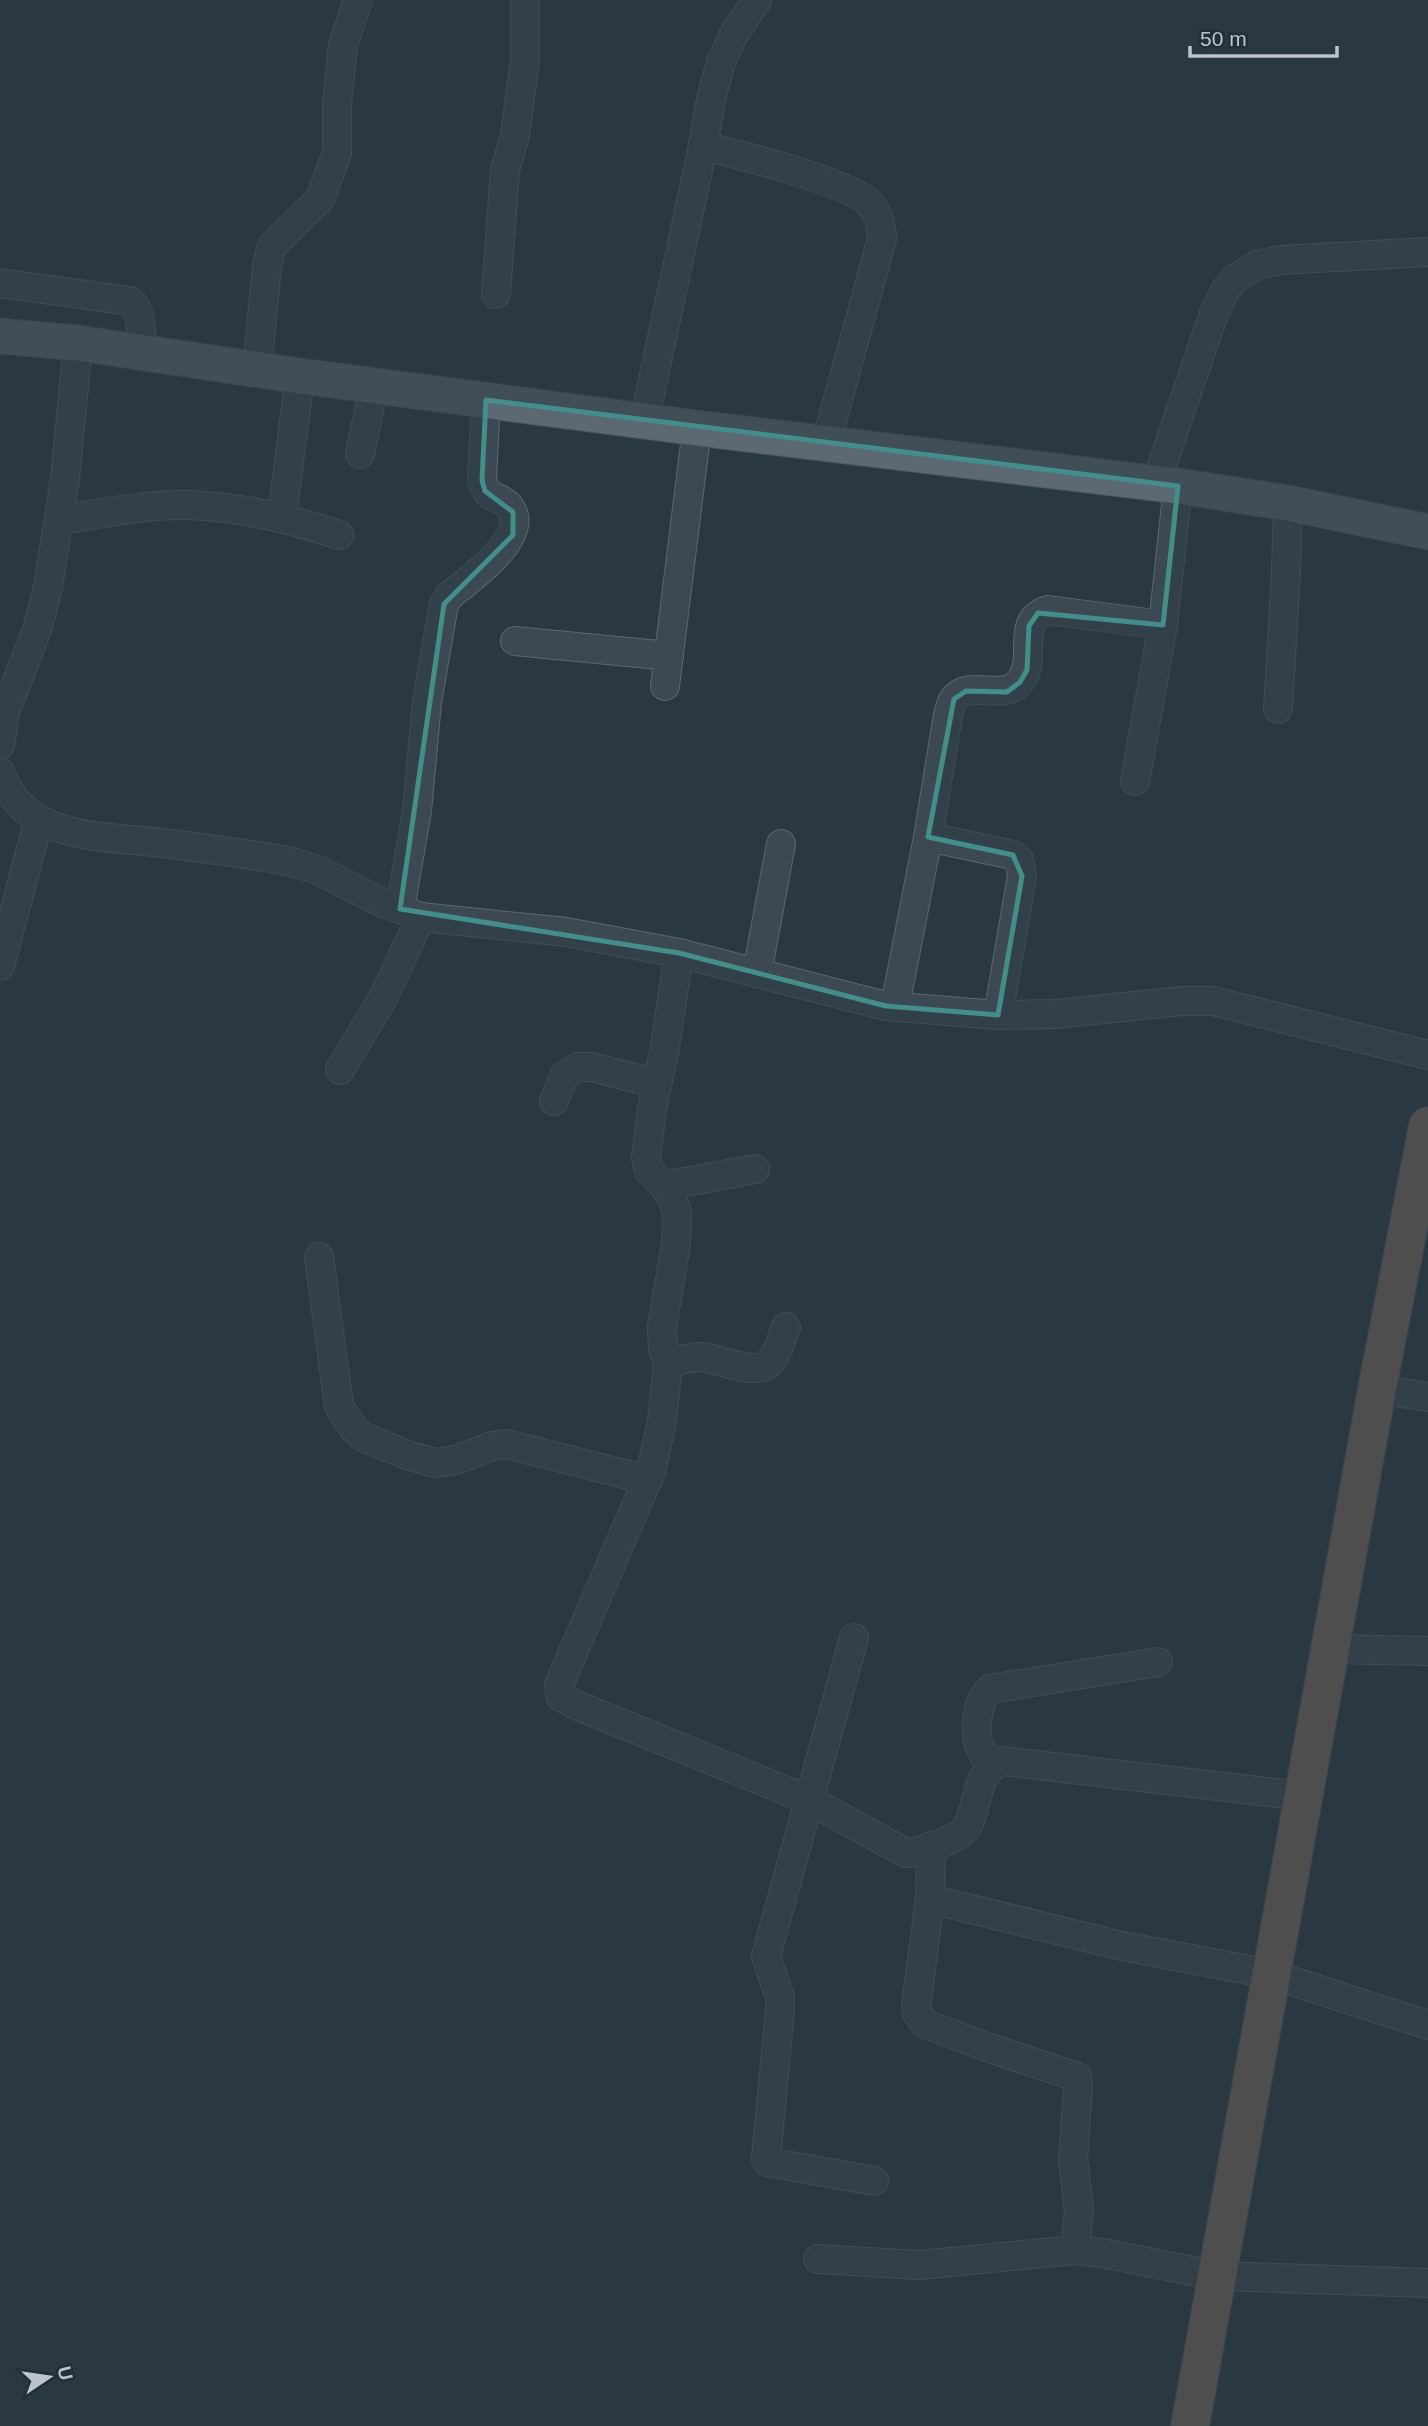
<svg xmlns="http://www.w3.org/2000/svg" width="1428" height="2426" font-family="Helvetica,sans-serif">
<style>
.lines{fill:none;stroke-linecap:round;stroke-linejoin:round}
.minor-casing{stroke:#5c6770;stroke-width:30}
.major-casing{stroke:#4a555f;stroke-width:37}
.highway-casing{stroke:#48545d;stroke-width:40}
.minor{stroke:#3d4952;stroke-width:28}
.major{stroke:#5c6872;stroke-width:35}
.highway{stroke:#78685b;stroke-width:38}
.marked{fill:none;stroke:#438d8a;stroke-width:5;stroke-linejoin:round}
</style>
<rect width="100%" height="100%" fill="#293842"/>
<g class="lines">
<defs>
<g id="minor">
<path d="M703,146C736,154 851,182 870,204C880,215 881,225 882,239L826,443"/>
<path d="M0,283L130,301C143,312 141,335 142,352"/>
<polyline points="496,294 505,170 515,135 525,60 525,0"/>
<polyline points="257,370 267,266 272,246 320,199 337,153 337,105 343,45 358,0"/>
<polyline points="644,422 703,146 711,99 721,62 734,34 757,0"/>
<polyline points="360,454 374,385"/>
<polyline points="1156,483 1213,316 1226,289 1236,278 1257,265 1281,260 1428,252"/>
<polyline points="282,517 300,376"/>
<path d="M59,520C100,514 144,504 187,505C243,507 286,518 339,535"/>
<polyline points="515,641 669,656"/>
<polyline points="665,686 697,428"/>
<polyline points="1278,709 1286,571 1288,503"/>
<polyline points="0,745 5,712 38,627 48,587 65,479 78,343"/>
<path d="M0,772C9,794 19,808 40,820C74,838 117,838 154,842C200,848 247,853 292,862L318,870L383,903L421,917L566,932L679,953L886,1006L998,1015L1055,1014L1182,1001H1213L1428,1055"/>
<polyline points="1135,781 1163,625 1178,486"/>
<polyline points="928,837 1013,855 1019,860 1022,876 998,1015"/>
<path d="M400,909L417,811L427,702L444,604L449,596C469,580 529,538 511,509C501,493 489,504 482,480L486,400"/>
<path d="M679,953L664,1053L652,1109L646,1158L649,1171L664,1186L672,1198L677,1212L676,1244L662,1327L663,1349L668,1363L662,1422L651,1471L559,1685L561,1697L576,1705L809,1800L906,1853C921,1852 958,1840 967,1827C979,1806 975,1769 1003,1761L1302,1796"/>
<polyline points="0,966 39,819"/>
<polyline points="757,973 781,844"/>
<path d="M895,1006L928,837L948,715C949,711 951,704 953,700C969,677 1005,704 1021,680C1038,657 1014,621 1048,610L1163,625"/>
<polyline points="340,1070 383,998 421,917"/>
<polyline points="554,1101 564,1076 578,1067 592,1067 657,1084"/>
<polyline points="664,1186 755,1169"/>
<polyline points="319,1257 339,1406 353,1428 363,1437 410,1456 436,1463 456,1460 492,1446 506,1444 648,1480"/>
<path d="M668,1363C679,1361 690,1357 701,1357C719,1358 756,1378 770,1362C778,1354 782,1337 786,1327"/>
<polyline points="1377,1389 1428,1397"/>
<polyline points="854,1638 766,1956 780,1997 780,2010 766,2159 768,2162 874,2181"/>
<polyline points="1330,1649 1428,1651"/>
<path d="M996,1763C992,1760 986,1757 983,1753C972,1737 976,1702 990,1689L1158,1662"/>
<polyline points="931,1846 930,1899 916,2006 917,2013 925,2024 987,2047 1077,2077 1078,2088 1073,2159 1079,2210 1075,2250"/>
<polyline points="930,1899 1122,1946 1270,1974 1428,2025"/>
<polyline points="818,2259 919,2265 1075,2250 1102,2253 1217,2276 1428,2283"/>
</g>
<polyline id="major" points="0,336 78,343 300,376 697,428 1178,486 1288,503 1428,532"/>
<polyline id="highway" points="1190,2426 1377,1389 1428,1126"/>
</defs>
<!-- minor casing -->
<use href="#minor" class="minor-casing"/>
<!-- major casing -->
<use href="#major" class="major-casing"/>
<!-- highway casing -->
<use href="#highway" class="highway-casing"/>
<!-- minor -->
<use href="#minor" class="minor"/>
<!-- major -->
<use href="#major" class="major"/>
<!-- highway -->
<use href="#highway" class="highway"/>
</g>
<!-- marked area -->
<path d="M0 0H1428V2426H0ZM486,400L1178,486L1163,625L1038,613L1029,626L1027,670L1020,682L1007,692L966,691L954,699L928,837L1013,855L1022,876L998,1015L886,1006L679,953L400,909L444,604L513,535V512L485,491L482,480Z" fill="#293842" fill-opacity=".55" fill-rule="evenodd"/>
<path class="marked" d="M486,400L1178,486L1163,625L1038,613L1029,626L1027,670L1020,682L1007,692L966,691L954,699L928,837L1013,855L1022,876L998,1015L886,1006L679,953L400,909L444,604L513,535V512L485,491L482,480Z"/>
<!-- north arrow -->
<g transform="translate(49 2377) rotate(77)" stroke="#222e38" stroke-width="5" paint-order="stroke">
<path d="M0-5L12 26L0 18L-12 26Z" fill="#bbc4cc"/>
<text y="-10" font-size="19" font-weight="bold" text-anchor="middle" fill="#bbc4cc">U</text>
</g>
<!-- scale -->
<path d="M1190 46v10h147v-10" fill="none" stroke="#bbc4cc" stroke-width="3.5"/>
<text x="1200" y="46" font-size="21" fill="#bbc4cc" stroke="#222e38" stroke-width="5" paint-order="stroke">50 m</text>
</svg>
